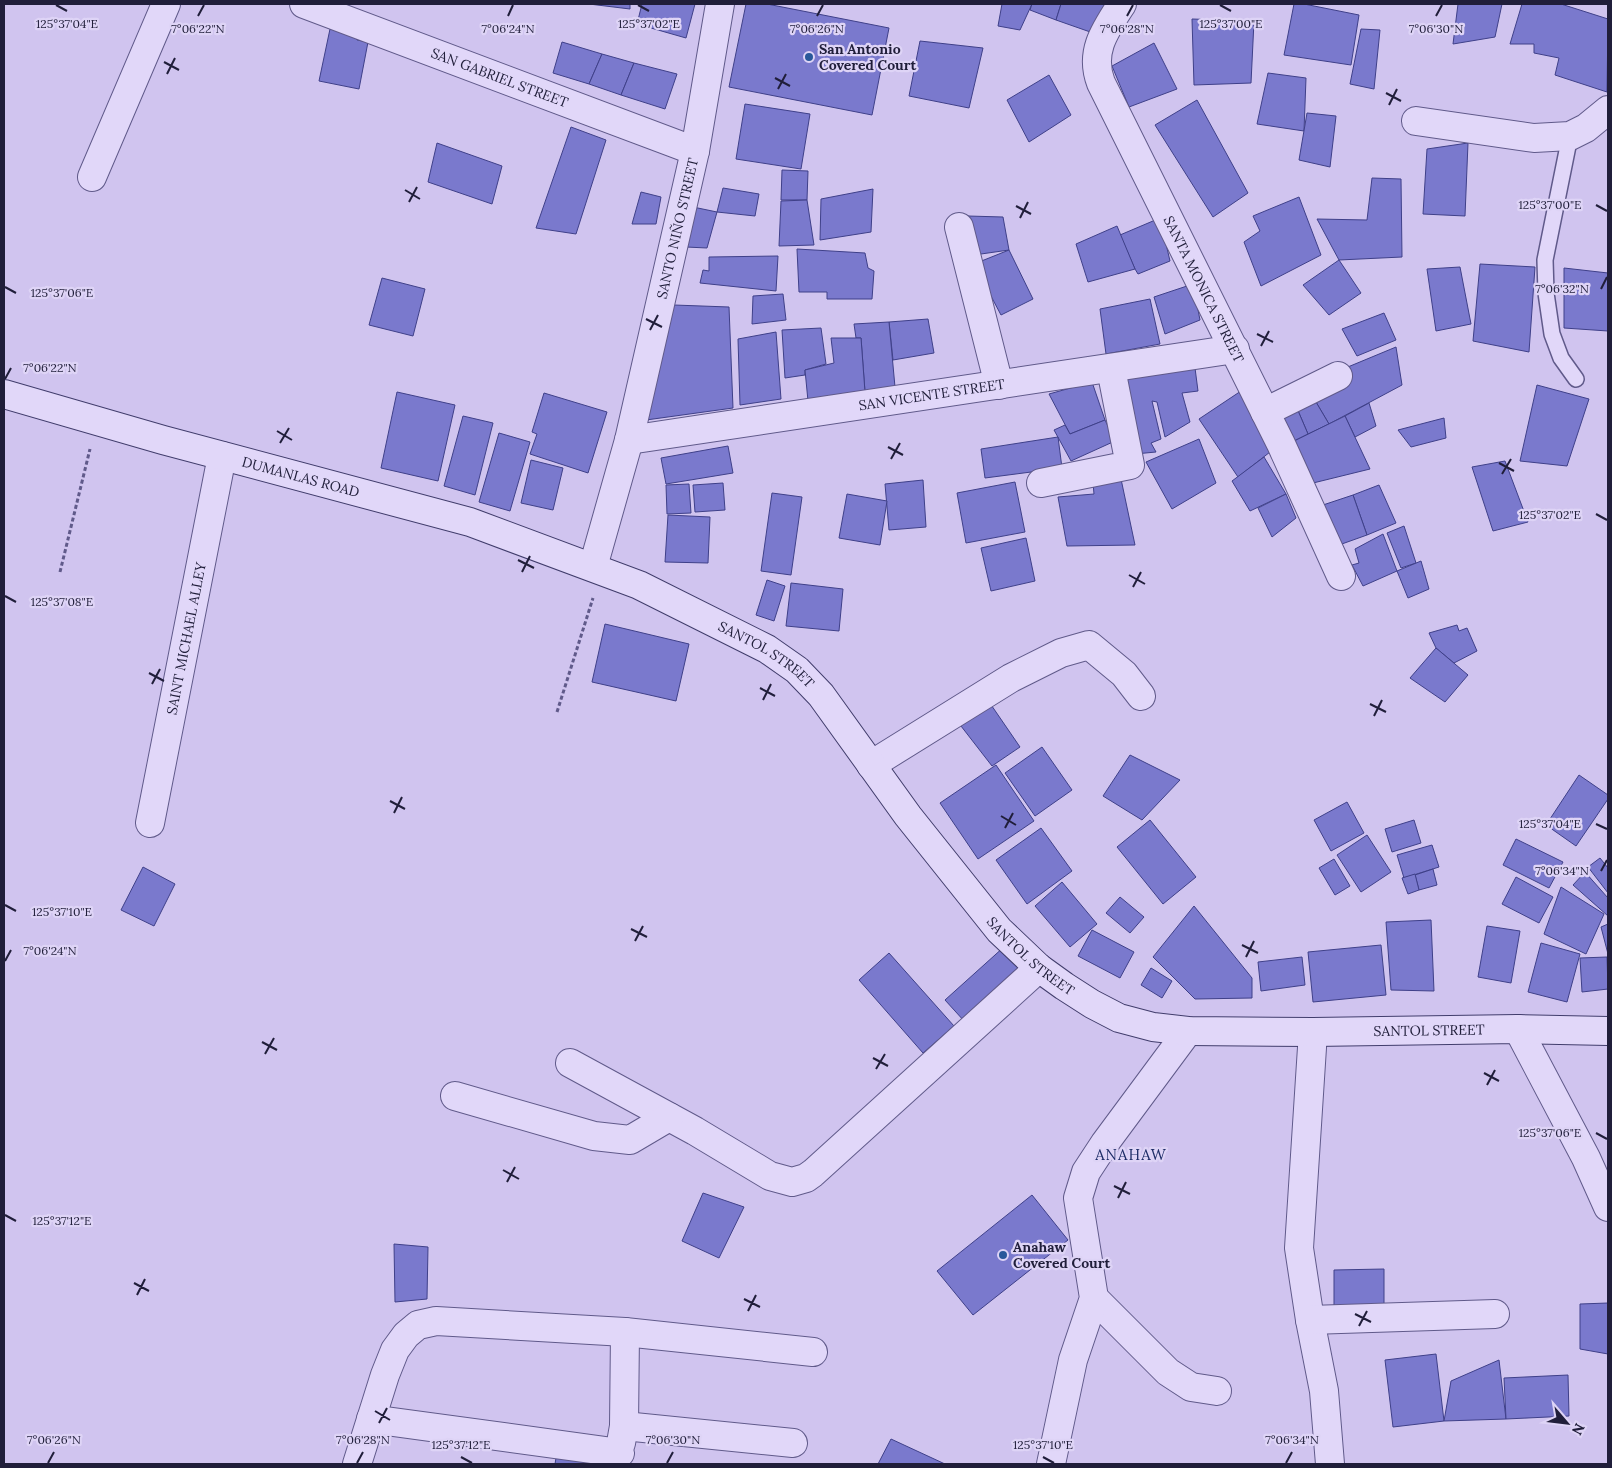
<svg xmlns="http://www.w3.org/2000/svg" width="1612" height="1468" font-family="Lora,serif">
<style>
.building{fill:#7a79cd;stroke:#3f4089}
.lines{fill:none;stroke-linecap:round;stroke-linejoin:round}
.service-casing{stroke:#605a8a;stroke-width:18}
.minor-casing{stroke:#605a8a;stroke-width:30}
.secondary-casing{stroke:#413d6c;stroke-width:30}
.path{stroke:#605a8a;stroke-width:3;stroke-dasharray:4 2.5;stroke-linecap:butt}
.service{stroke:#e1d7f9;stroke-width:15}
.minor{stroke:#e1d7f9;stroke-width:28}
.secondary{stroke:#e1d7f9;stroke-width:28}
.ticks{fill:none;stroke:#201e3a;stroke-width:2}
.poi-dot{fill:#29589a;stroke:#ded4f6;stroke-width:2}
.labels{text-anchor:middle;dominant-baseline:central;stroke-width:4.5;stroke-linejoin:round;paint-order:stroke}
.poi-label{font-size:14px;font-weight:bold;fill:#201e3a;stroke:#ded4f6;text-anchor:start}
.street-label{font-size:14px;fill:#201e3a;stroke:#ded4f6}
.neighbourhood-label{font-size:15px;letter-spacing:1px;fill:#1d2c67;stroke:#ded4f6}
.ticks-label{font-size:12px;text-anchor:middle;fill:#201e3a;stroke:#ded4f6;stroke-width:4.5;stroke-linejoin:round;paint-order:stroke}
</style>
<rect width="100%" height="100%" fill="#d0c4ef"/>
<!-- building -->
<g class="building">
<polygon points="589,4 630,4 630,9"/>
<polygon points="642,4 695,4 686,38 637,24"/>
<polygon points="746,4 767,4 889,28 872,115 729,87"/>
<polygon points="1002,4 1032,4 1020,30 998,26"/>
<polygon points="1032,4 1061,4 1056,20 1030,10"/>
<polygon points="1061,4 1108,4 1096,34 1056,20"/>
<polygon points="1294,4 1304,4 1359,15 1351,65 1284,55"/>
<polygon points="1458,4 1502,4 1495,37 1453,44"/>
<polygon points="1522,4 1561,4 1608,19 1607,92 1555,75 1559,58 1534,53 1534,44 1510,44"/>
<polygon points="1192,19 1254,21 1251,83 1194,85"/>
<polygon points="330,29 353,33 357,40 368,42 359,89 319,81"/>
<polygon points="1361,29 1380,30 1374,89 1350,84"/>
<polygon points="920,41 983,48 969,108 909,96"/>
<polygon points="562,42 602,54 589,84 553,73"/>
<polygon points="1154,43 1177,89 1129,107 1112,66"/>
<polygon points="602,54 634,63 621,95 589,84"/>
<polygon points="634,63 677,74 665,109 621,95"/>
<polygon points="1268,73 1306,78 1304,131 1257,124"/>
<polygon points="1049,75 1071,115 1029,142 1007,100"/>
<polygon points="1197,100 1248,193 1213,217 1155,125"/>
<polygon points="745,104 810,114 801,169 736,159"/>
<polygon points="1307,113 1336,116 1330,167 1299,160"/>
<polygon points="571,127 606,140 576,234 536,228"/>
<polygon points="437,143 502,166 492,204 428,182"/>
<polygon points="1468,143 1465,216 1423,214 1427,149"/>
<polygon points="782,170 808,171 807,200 781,200"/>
<polygon points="1372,178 1401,179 1402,257 1339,260 1317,219 1367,220"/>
<polygon points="723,188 759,194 755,216 717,212"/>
<polygon points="873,189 871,232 820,240 821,199"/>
<polygon points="641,192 661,197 656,224 632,224"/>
<polygon points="1299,197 1321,255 1261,286 1244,242 1260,231 1253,216"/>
<polygon points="807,200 814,245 779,246 781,201"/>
<polygon points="693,207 717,212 707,248 686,247"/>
<polygon points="968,216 1003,217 1009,250 974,255"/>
<polygon points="1160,218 1170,261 1138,274 1135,269 1120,235"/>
<polygon points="1117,226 1135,269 1088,282 1076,244"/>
<polygon points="797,249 865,253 868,268 874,271 872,299 827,299 827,292 799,292"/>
<polygon points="1009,250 1033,299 1001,315 974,264"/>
<polygon points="778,256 776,291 700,283 703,270 709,271 709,257"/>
<polygon points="1339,260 1361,293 1329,315 1303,285"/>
<polygon points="1480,264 1535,267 1529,352 1473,341"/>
<polygon points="1460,267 1471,324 1436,331 1427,269"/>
<polygon points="1564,268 1608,273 1608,331 1564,328"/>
<polygon points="382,278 425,289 413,336 369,325"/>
<polygon points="1193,284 1200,320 1165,334 1154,297"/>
<polygon points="783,294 786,320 752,324 753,296"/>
<polygon points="1150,299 1160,344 1106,354 1100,309"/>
<polygon points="674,305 729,307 733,408 646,420"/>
<polygon points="1384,313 1396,340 1357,356 1342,329"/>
<polygon points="928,319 934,353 893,360 889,322"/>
<polygon points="889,322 895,387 865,392 861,338 856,338 854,324"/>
<polygon points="821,328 826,364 805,370 805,375 785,378 782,330"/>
<polygon points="776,332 781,399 740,405 738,339"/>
<polygon points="831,338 861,338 865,392 808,401 805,370 834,363"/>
<polygon points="1396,347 1402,385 1329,424 1313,397 1343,369"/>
<polygon points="1195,368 1198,391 1182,393 1190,422 1165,437 1157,402 1152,401 1161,439 1151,443 1156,452 1135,454 1120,386 1133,374"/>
<polygon points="1092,382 1105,420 1070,434 1049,394"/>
<polygon points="1537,385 1589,399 1567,466 1520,461"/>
<polygon points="1241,391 1279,445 1238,477 1199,419"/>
<polygon points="397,392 455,405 438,481 381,468"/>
<polygon points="544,393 607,412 588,473 530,454 537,434 532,432"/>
<polygon points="1313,397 1329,424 1308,434 1296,406"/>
<polygon points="1369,403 1376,426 1355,437 1345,416"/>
<polygon points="1296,406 1308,434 1288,444 1271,415"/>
<polygon points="463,416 493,423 475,495 444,486"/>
<polygon points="1345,416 1370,469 1309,484 1288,444"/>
<polygon points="1444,418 1446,438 1411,447 1398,430"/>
<polygon points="1105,420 1115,441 1071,461 1054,430 1065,425 1070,434"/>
<polygon points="499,433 530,442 510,511 479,502"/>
<polygon points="1058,437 1062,468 985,478 981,449"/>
<polygon points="1199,439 1216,483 1172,509 1146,462"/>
<polygon points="728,446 733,473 666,484 661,458"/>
<polygon points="1264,457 1286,494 1250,511 1232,481"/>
<polygon points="531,460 563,468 553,510 521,503"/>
<polygon points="1505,461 1528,522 1493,531 1472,467"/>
<polygon points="1121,479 1135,545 1067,546 1058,497 1094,494 1093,483"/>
<polygon points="923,480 926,527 889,530 885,484"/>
<polygon points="1015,482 1025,532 966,543 957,493"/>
<polygon points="723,483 725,510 695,512 693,485"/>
<polygon points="689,484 691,513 667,514 666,485"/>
<polygon points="1379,485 1396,523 1367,535 1353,495"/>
<polygon points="772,493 802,497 791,575 761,571"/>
<polygon points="847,494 887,501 880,545 839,538"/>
<polygon points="1286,494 1296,518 1272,537 1258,508"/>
<polygon points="1353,495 1367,535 1339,545 1323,505"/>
<polygon points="668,515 710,517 708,563 665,562"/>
<polygon points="1404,526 1416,563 1401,568 1387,533"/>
<polygon points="1383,534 1397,571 1363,586 1352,565 1359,563 1355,549"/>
<polygon points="1026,538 1035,581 991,591 981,548"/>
<polygon points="1421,561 1429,589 1408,598 1397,571"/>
<polygon points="767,580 785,586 774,621 756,615"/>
<polygon points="791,583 843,589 839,631 786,626"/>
<polygon points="605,624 689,644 676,701 592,682"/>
<polygon points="1457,625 1459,631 1467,628 1477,651 1454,663 1436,648 1429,633"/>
<polygon points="1436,648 1468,675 1445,702 1410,678"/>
<polygon points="985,696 1020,747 992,766 954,717"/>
<polygon points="1042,747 1072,790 1035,816 1005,773"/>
<polygon points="1130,755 1180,780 1142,820 1103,796"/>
<polygon points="996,765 1034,821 978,859 940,803"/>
<polygon points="1579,775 1608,795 1608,799 1576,846 1546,825"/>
<polygon points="1347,802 1364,833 1331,851 1314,820"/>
<polygon points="1150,820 1196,877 1163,904 1117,847"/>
<polygon points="1414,820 1421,843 1392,852 1385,829"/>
<polygon points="1041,828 1072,871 1027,904 996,860"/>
<polygon points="1367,835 1391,872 1361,892 1337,855"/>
<polygon points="1516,839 1563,862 1549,888 1503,865"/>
<polygon points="1432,845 1439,867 1404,878 1397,855"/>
<polygon points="1600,858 1608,868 1608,893 1588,867"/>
<polygon points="1334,859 1350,886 1335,895 1319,868"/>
<polygon points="143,867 175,884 154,926 121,910"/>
<polygon points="1433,869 1437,885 1419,890 1415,875"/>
<polygon points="1585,872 1608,898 1608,916 1573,885"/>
<polygon points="1415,874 1419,890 1408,894 1402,878"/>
<polygon points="1516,877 1553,897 1539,923 1502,904"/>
<polygon points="1062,882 1097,924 1070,947 1035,906"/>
<polygon points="1561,887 1604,914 1586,954 1544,934"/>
<polygon points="1120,897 1144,917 1130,933 1106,913"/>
<polygon points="1194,906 1252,978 1252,998 1195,999 1153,957"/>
<polygon points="1431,920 1434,991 1391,990 1386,922"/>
<polygon points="1608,924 1608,954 1601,927"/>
<polygon points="1487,926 1520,931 1511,983 1478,977"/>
<polygon points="1092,930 1134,952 1120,978 1078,956"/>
<polygon points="1541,943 1580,954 1567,1002 1528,992"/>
<polygon points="1381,945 1386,995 1313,1002 1308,952"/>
<polygon points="1005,946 1025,968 965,1022 945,1000"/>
<polygon points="889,953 954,1026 923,1053 859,980"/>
<polygon points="1302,957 1305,985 1261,991 1258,962"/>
<polygon points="1607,957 1608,989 1582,992 1580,958"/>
<polygon points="1151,968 1172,981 1162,998 1141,985"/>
<polygon points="703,1193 744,1207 719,1258 682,1241"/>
<polygon points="1032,1195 1068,1240 973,1315 937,1271"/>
<polygon points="394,1244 428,1247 427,1299 395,1302"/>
<polygon points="1384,1269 1384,1317 1334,1319 1334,1270"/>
<polygon points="1608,1303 1608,1354 1580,1349 1580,1304"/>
<polygon points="1436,1354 1444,1421 1393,1427 1385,1360"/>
<polygon points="1499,1360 1506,1419 1444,1421 1451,1381"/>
<polygon points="1568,1375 1569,1416 1506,1419 1504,1378"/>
<polygon points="891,1439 945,1464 878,1464"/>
<polygon points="557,1452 603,1464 555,1464"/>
</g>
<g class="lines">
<defs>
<polyline id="service" points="1570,136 1545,260 1546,293 1552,334 1561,358 1576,379"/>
<g id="minor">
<path id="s1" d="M304,4L695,151"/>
<path id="s2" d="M1122,4C1105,30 1089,52 1101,83L1281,444L1341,576"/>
<polyline points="1416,121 1534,138 1570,136 1586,128 1608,110"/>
<polyline points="92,177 166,4"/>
<polyline points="959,227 999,385"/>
<polyline points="1265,412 1338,376"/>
<path id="s3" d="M629,440L1235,349"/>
<polyline points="1041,483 1130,465 1111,369"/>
<path id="s4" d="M593,567L629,440L695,151L720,4"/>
<polyline points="871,765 1011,678 1061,653 1089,645 1124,674 1141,696"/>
<path id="s5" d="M150,823L222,456"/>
<polyline points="1518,1029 1586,1158 1608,1207"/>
<polyline points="1313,1032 1299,1248 1310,1320 1324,1391 1330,1464"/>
<polyline points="570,1063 695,1131 770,1176 792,1182 806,1178 813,1173 1039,968"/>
<polyline points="455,1096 594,1136 630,1140 669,1117"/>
<polyline points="1094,1298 1168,1372 1191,1387 1217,1391"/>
<polyline points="1310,1320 1495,1314"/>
<polyline points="371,1419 620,1453"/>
<polyline points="624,1426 793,1443"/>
<polyline points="621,1443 624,1426 625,1332"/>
<polyline points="357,1464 385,1375 395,1350 406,1335 418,1325 436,1321 625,1332 813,1352"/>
<polyline points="1051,1464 1073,1360 1094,1298 1078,1198 1086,1172 1105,1143 1188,1031"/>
</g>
<g id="secondary">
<path id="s6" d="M4,394L163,440L470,522L639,585L767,649L797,670L821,695L908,816L999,930L1039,968L1064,986L1092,1004L1119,1018L1153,1027L1188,1031L1313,1032L1518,1029L1608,1031"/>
</g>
</defs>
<!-- service casing -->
<use href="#service" class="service-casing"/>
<!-- minor casing -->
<use href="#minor" class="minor-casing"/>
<!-- secondary casing -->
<use href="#secondary" class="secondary-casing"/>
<!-- path -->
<g class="path">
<polyline points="60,572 90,449"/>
<polyline points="557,712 593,598"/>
</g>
<!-- service -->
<use href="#service" class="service"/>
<!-- minor -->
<use href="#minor" class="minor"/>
<!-- secondary -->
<use href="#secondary" class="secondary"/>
</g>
<!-- ticks -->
<path class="ticks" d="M56,5L67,11M638,5L649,11M1220,5L1231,11M198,16L204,5M508,16L513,5M817,16L823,5M1127,16L1133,5M1436,16L1442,5M164,62L179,70M167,74L175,58M775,78L790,86M778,89L786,74M1386,93L1401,101M1389,105L1397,89M405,190L420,199M409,202L417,187M1596,205L1607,211M1016,206L1031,214M1020,218L1028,202M5,287L16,293M1601,289L1607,277M646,319L662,327M650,330L658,315M1257,334L1273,342M1261,346L1269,331M5,379L11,368M277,431L292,440M280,443L289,428M888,447L903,455M891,459L900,443M1499,463L1514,471M1502,474L1511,459M1596,514L1607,520M518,560L534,568M522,572L530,556M1129,575L1145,584M1133,587L1141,572M5,596L16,602M149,673L164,681M152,684L160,669M760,688L775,696M763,700L771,684M1370,704L1386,712M1374,716L1382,700M390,801L405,809M394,813L402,797M1001,816L1016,825M1596,824L1607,829M1005,828L1013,813M1601,871L1607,860M5,905L16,911M631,929L647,937M635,941L643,926M1242,945L1258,953M1246,957L1254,941M5,961L11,950M262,1042L277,1050M265,1054L274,1038M873,1058L888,1066M876,1069L885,1054M1484,1073L1499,1081M1487,1085L1495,1070M1596,1133L1607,1139M503,1170L519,1179M507,1182L515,1167M1114,1186L1130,1194M1118,1198L1126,1182M5,1215L16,1221M134,1283L149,1291M137,1295L145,1279M744,1299L760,1307M748,1311L756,1295M1355,1314L1371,1322M1359,1326L1367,1311M375,1411L390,1420M379,1423L387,1408M461,1457L472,1463M1043,1457L1054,1463M48,1463L54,1452M357,1463L363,1452M667,1463L673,1452M1286,1463L1292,1452"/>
<!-- markers -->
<g class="poi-dot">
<circle cx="809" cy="57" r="5"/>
<circle cx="1003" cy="1255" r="5"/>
</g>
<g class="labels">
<!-- poi labels -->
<g class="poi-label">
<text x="819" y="49">San Antonio<tspan x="819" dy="16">Covered Court</tspan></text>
<text x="1013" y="1247">Anahaw<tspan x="1013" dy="16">Covered Court</tspan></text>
</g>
<!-- street labels -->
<g class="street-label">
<text stroke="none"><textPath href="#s1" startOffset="209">SAN GABRIEL STREET</textPath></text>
<text stroke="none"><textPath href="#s4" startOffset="349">SANTO NIÑO STREET</textPath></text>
<text stroke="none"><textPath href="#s2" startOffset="316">SANTA MONICA STREET</textPath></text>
<text stroke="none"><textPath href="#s3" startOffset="306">SAN VICENTE STREET</textPath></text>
<text stroke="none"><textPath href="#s6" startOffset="308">DUMANLAS ROAD</textPath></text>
<text stroke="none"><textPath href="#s5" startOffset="188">SAINT MICHAEL ALLEY</textPath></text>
<text stroke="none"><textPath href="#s6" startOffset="809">SANTOL STREET</textPath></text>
<text stroke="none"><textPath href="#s6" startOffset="1214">SANTOL STREET</textPath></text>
<text stroke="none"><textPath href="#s6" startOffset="1634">SANTOL STREET</textPath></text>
</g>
<!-- neighbourhood labels -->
<g class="neighbourhood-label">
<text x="1131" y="1154">ANAHAW</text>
</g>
</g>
<g class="ticks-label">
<text x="67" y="28">125°37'04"E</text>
<text x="649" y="28">125°37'02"E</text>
<text x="1231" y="28">125°37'00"E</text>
<text x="198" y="33">7°06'22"N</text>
<text x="508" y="33">7°06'24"N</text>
<text x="817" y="33">7°06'26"N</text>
<text x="1127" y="33">7°06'28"N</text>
<text x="1436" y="33">7°06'30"N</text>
<text x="1550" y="209">125°37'00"E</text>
<text x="1562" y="293">7°06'32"N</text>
<text x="62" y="297">125°37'06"E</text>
<text x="50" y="372">7°06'22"N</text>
<text x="1550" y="519">125°37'02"E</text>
<text x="62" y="606">125°37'08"E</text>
<text x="1550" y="828">125°37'04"E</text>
<text x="1562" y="875">7°06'34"N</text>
<text x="62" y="916">125°37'10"E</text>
<text x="50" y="955">7°06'24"N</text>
<text x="1550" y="1137">125°37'06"E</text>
<text x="62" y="1225">125°37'12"E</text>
<text x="54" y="1444">7°06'26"N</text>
<text x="363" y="1444">7°06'28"N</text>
<text x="673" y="1444">7°06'30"N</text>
<text x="1292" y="1444">7°06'34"N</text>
<text x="461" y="1449">125°37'12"E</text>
<text x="1043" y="1449">125°37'10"E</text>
</g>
<!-- border -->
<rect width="1612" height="1468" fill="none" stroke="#201e3a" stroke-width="10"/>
<!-- north arrow -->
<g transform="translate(1567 1423) rotate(118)" stroke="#ded4f6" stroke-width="4" paint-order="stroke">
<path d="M0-4L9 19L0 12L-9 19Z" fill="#201e3a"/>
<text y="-8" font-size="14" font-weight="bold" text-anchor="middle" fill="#201e3a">N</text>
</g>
</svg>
